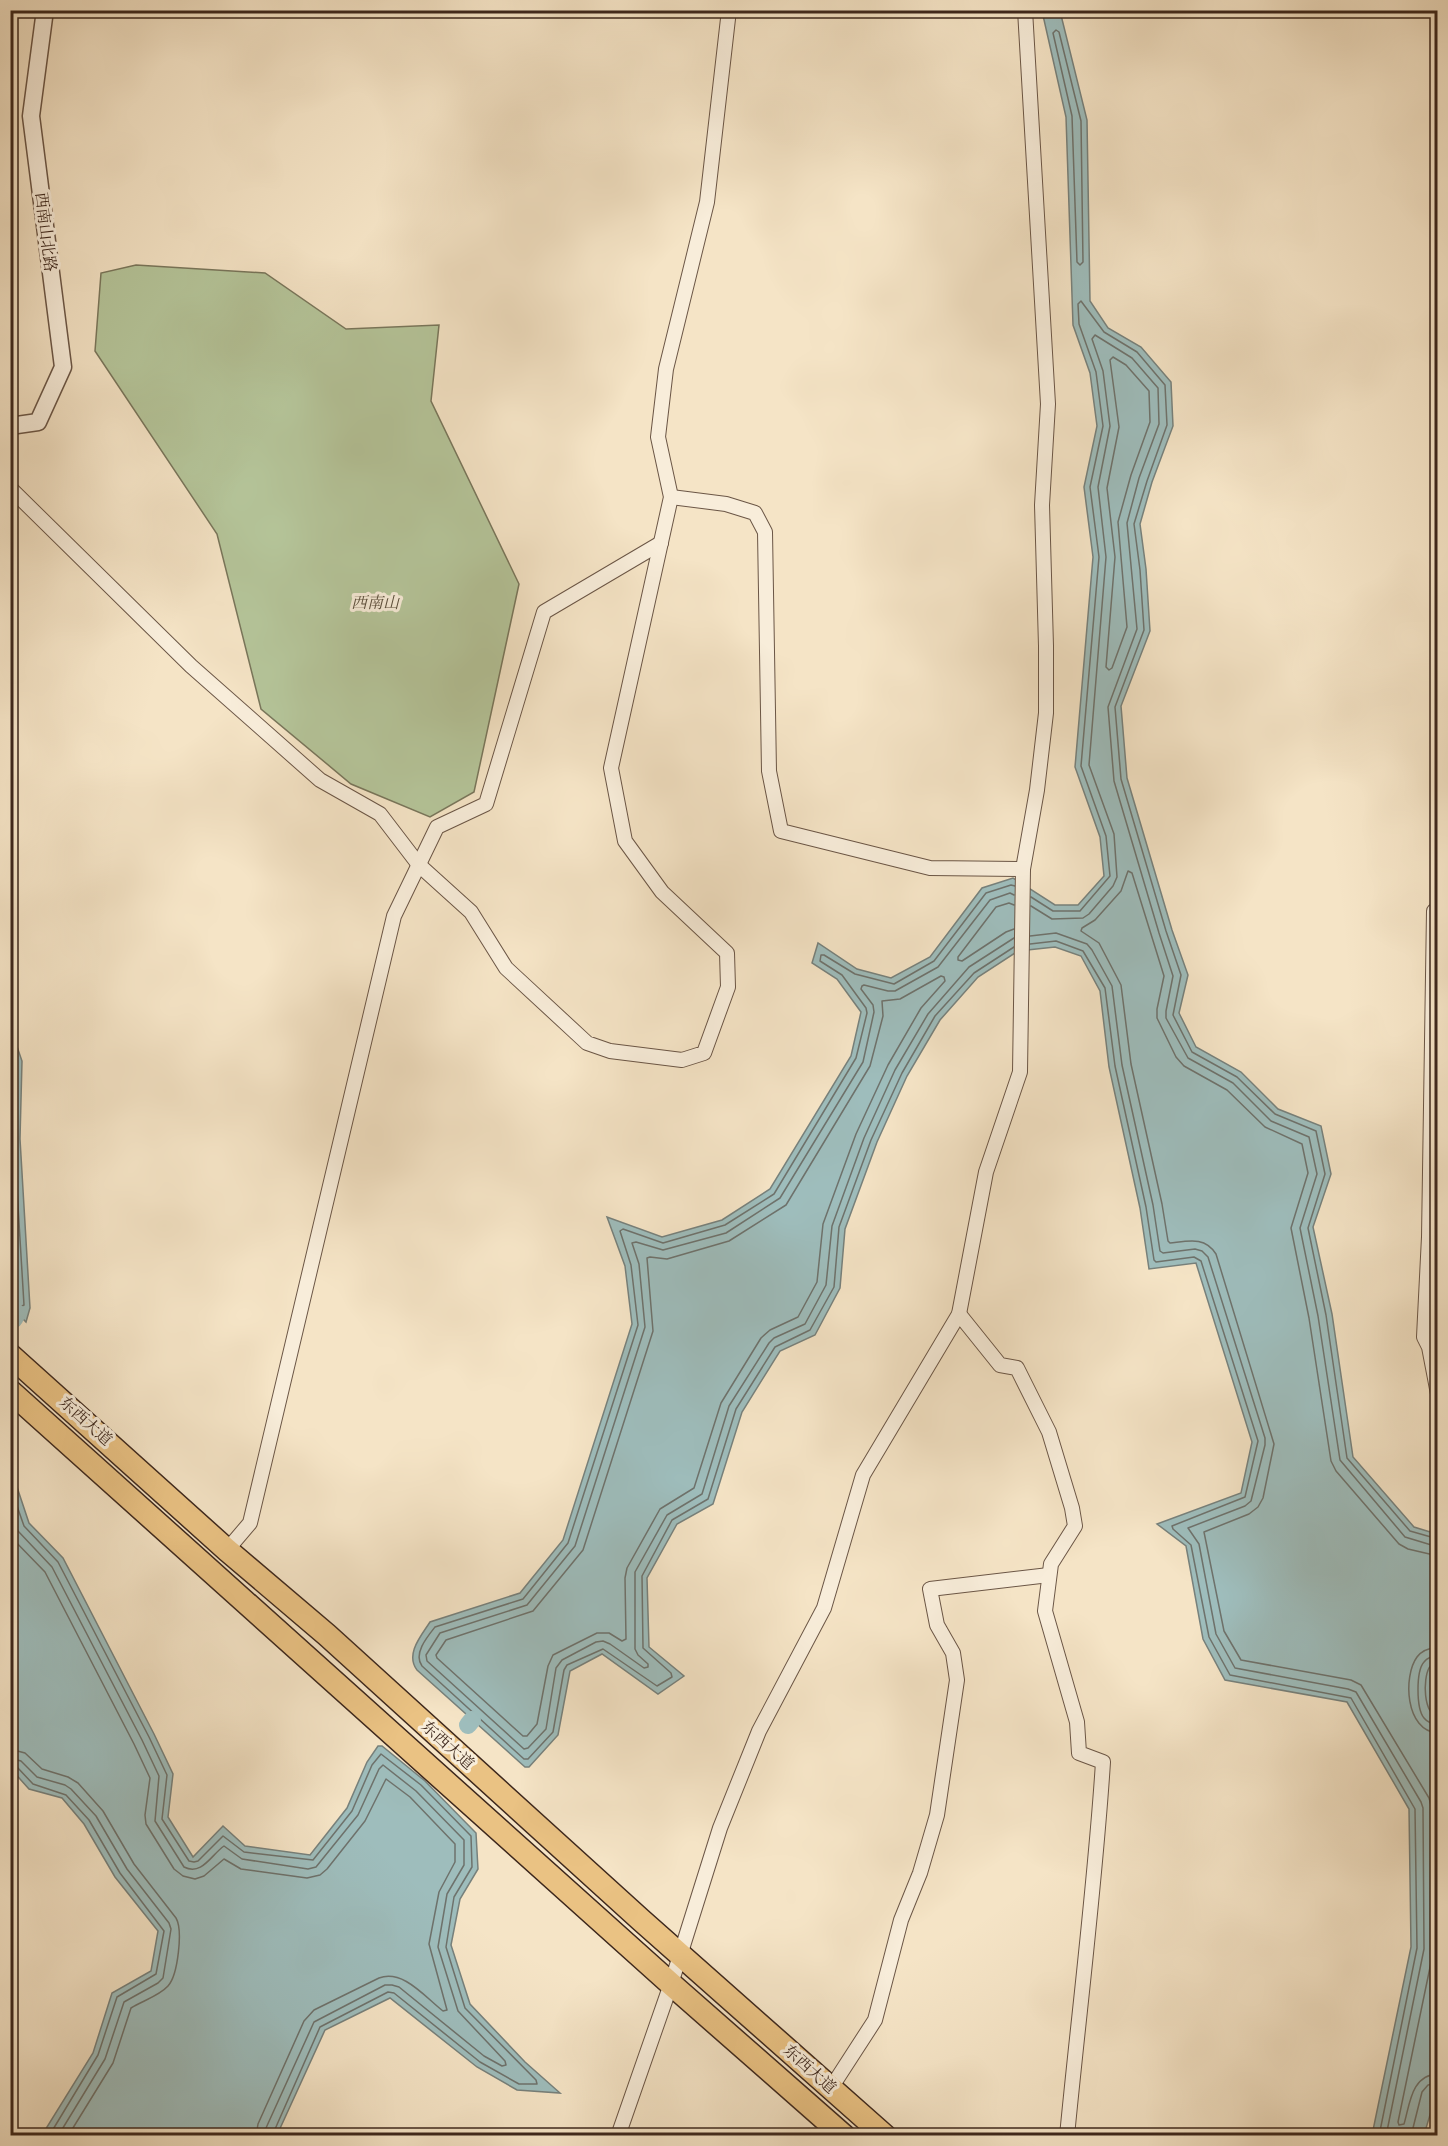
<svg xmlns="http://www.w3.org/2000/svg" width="1448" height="2146" font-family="'IM FELL French Canon','Noto Serif SC',serif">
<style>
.green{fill:#b5c59a;stroke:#79765b;stroke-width:1.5}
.water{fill:#9ebdbc;stroke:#77817c;stroke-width:1.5}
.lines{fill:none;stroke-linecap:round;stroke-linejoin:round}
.shore{stroke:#6e726c;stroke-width:1.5}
.canal{stroke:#9ebdbc;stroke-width:18}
.minor-casing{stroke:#6b5646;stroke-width:16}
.tertiary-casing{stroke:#6b5646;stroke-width:19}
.primary-casing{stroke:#3d271c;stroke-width:25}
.minor{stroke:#f8edda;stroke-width:14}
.tertiary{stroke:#f8edda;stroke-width:16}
.primary{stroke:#eac283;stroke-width:22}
.labels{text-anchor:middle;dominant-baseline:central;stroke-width:6;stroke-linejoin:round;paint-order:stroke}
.street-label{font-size:16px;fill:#3d271c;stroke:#f8edda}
.park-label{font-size:16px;font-style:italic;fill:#5b4e3c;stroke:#f8edda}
</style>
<rect width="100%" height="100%" fill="#f5e4c6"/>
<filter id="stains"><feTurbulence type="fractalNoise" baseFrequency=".00333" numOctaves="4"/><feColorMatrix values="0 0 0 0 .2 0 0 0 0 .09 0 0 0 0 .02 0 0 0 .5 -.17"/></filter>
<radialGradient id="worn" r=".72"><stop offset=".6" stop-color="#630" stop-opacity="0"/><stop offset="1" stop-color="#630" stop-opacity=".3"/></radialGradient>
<!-- green -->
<polygon class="green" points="136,265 265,273 346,329 439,325 431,401 519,584 474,792 430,817 351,784 261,709 217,534 95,351 101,273"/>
<!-- water -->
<g class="water">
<path d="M1042,11H1060L1087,120L1090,301L1108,328L1141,347L1171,382L1173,426L1152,482L1140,524L1146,569L1150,631L1121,706L1127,778L1172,930L1188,975L1179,1013L1196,1047L1241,1072L1278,1109L1321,1126L1331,1174L1313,1227L1332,1314L1353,1457L1414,1527L1437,1534V1652L1432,1691L1438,1727V2088L1424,2135H1372L1411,1947L1409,1809L1347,1702L1225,1680L1203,1639L1186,1546L1157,1524L1241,1493L1252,1442L1196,1263L1149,1269L1140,1208L1109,1067L1100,991L1081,956L1055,947L1018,951L978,977L940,1020L907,1076L877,1142L845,1229L840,1288L815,1335L780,1351L742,1412L713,1504L677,1524L647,1578L649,1647L684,1676L658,1694L602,1654L570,1671L558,1735L529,1767H525L417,1670C405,1654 421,1636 430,1622L520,1593L563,1540L632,1324L625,1266L607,1217L662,1237L722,1220L770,1189L851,1056L861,1012L837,979L812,963L818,943L857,969L891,978L930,957L982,888L1013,878L1055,905H1078L1104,876L1100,837L1075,767L1093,557L1084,487L1097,426L1090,373L1073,325L1066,117Z"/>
<polygon points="11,1029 22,1061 20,1139 30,1308 26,1322 11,1307"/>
<polygon points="11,1426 15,1481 29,1523 63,1558 154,1734 173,1774 168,1817 193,1857 223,1826 245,1846 310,1855 347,1808 367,1762 378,1746 382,1746 425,1781 476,1833 478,1869 460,1899 451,1945 470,2004 525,2062 560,2093 517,2090 477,2067 390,1998 325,2030 277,2135 42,2135 93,2053 112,1993 151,1971 158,1931 115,1877 84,1824 62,1798 29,1789 11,1769"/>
</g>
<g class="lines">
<!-- shore -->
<g class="shore">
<polygon points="1056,30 1059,32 1081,121 1083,262 1080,265 1077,262 1072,116 1053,33"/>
<polygon points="1113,357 1126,365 1149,391 1150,422 1131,475 1118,522 1127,627 1112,668 1109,670 1106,667 1115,557 1107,488 1119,427 1110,360"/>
<polyline points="1031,897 1053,911 1080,911 1110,876 1106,836 1081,766 1099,557 1090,487 1103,426 1096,372 1079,324 1078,304 1081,301 1104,332 1137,352 1165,385 1167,425 1147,481 1134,524 1140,570 1144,630 1115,707 1121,779 1166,931 1181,975 1173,1015 1192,1052 1237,1077 1275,1114 1316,1131 1325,1174 1308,1228 1326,1315 1347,1458 1410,1531 1438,1539"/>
<polyline points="1031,906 1052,919 1083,918 1089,914 1113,886 1117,877 1114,834 1089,765 1106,557 1098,487 1110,426 1103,371 1092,339 1095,335 1132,358 1158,388 1159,424 1139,478 1127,523 1137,629 1108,707 1114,781 1159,933 1173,976 1166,1011 1166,1018 1188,1058 1233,1083 1271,1121 1309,1137 1317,1174 1300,1228 1318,1316 1340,1460 1405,1537 1438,1547"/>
<polyline points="1014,929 1006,932 962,961 958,960 958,957 996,907 1009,903 1014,905"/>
<polyline points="1030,936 1056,933 1087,944 1092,950 1112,986 1122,1065 1153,1205 1160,1251 1163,1253 1195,1249 1202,1251 1208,1257 1265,1438 1265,1445 1251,1501 1245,1506 1188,1528 1199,1544 1216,1634 1235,1668 1348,1689 1356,1692 1421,1802 1423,1808 1424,1949 1386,2136"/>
<polyline points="1014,938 969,967 928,1014 895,1070 864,1138 832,1226 826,1285 805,1324 774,1338 769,1343 729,1406 702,1494 667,1515 635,1572 635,1649 638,1655 648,1664 648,1667 644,1668 610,1644 603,1641 596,1642 562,1660 556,1668 546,1729 528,1748 524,1749 427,1661 426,1655 440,1633 527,1605 575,1546 645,1327 639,1264 632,1243 636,1242 663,1250 726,1233 780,1198 863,1062 874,1012 873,1005 861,989 862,986 864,985 888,991 895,991 938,967 990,900 1010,893 1014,895"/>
<polyline points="1030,944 1056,941 1083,951 1105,988 1115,1066 1146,1207 1154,1260 1156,1262 1194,1257 1201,1261 1258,1441 1245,1497 1172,1526 1173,1529 1191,1545 1209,1637 1230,1675 1351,1698 1415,1809 1417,1948 1379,2136"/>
<path d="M1014,947L974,973L935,1016L902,1073L871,1140L839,1227L834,1287L810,1330L775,1347L736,1409L708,1499L672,1520L642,1576L643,1648L671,1673L672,1677L657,1686L603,1649L567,1665L564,1670L553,1732L528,1759H524L422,1666C413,1654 427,1637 435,1627L523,1599L568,1543L638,1325L631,1265L620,1231L623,1229L663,1243L725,1225L774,1194L856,1058L867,1013L866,1008L842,975L820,961L821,955H824L855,974L894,984L934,961L986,893L1011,885L1015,886"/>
<polygon points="941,976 944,977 945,981 921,1008 888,1065 856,1134 823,1224 817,1282 798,1317 770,1330 761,1338 721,1403 694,1488 660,1509 627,1568 625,1578 626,1639 622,1641 609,1633 597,1633 553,1655 548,1666 537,1724 527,1736 523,1736 437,1658 436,1655 446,1640 533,1611 583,1550 653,1331 647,1258 650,1257 667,1259 729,1241 786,1205 870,1066 883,1016 882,1001 900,999"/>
<polyline points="10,1047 16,1062 14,1140 24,1305 20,1307 10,1303"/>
<polyline points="10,1206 16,1293 10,1296"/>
<polyline points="10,1486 24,1526 58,1562 149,1737 167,1775 162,1819 189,1861 194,1862 198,1861 223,1836 244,1852 313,1860 352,1811 372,1765 381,1754 421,1785 471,1836 472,1867 454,1897 446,1947 465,2008 536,2080 537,2084 519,2084 480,2062 394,1993 388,1992 320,2027 272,2136"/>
<path d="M10,1510L18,1531L52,1567L142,1740L159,1776L155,1821L184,1867C202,1876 211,1855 224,1846L242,1859L308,1869L316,1867L358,1815L379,1769L383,1765L416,1791L464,1840V1865L447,1894L438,1947L458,2011L505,2061L506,2065L502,2066L484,2056L399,1987L392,1985H385L314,2022L266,2128L265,2136"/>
<path d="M10,1536L45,1572L134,1744L150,1778L145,1815L146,1824L174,1869L183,1876L195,1879L204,1876L224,1859L241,1869L307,1878L320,1875L327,1869L365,1821L386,1779L410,1797L455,1844V1862L439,1892L429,1944L447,2010L443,2011C425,1997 403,1969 379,1978L314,2010L304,2021L258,2124L256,2136"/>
<path d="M1438,1556L1408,1549L1399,1544L1336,1471L1331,1461L1309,1318L1291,1228L1308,1173L1302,1144L1265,1127L1227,1090L1184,1066L1176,1057L1157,1018V1009L1164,976L1132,873L1128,871L1121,891L1095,920L1082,928L1081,931L1099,943L1121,985L1131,1064L1162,1204L1168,1241L1170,1243C1188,1241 1205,1236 1216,1254L1274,1444L1263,1498L1258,1507L1249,1514L1204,1532L1224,1631L1241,1660L1351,1680L1361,1685L1429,1798L1432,1809L1434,1948L1398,2122L1399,2125L1404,2124C1410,2104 1411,2075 1438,2074"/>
<path d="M1438,1647C1429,1648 1422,1650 1417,1657C1403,1676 1405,1731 1438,1733"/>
<path d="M1438,1656C1432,1657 1428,1657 1424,1662C1416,1671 1416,1708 1424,1718C1428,1723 1432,1723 1438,1724"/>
<path d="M1438,1664C1433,1664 1432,1664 1429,1668C1423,1679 1423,1714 1438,1716"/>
<path d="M10,1749L25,1753L42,1769L68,1777L78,1783L103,1811L134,1864L176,1918C183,1930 178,1975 168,1986C159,1996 142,2001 131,2008L113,2063L68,2136"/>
<polyline points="10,1758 21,1761 37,1777 65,1785 71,1789 96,1816 127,1869 169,1923 171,1929 163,1978 158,1983 124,2002 105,2059 58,2136"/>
<polyline points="10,1765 17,1767 33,1784 66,1795 89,1820 120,1873 164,1931 156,1974 117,1997 98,2055 49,2136"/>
<polyline points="1411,2136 1422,2092 1428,2085 1438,2083"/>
</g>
<!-- canal -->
<g class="canal">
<polyline points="14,1319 17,1313"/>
<polyline points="468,1725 472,1720"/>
</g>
<defs>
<g id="minor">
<polyline points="10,488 191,666 320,780 380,814 419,865 471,912 506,968 587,1043 610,1051 682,1060 704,1053 728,987 727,953 662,892 625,841 611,768 671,497 658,437 666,369 707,202 729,10"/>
<polyline points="671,497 726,504 755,513 765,532 769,771 781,831 930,868 1023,869"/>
<polyline points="1434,911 1429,1237 1424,1337 1429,1347 1438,1394"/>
<path d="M959,1314L1000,1365L1017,1368L1049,1432L1072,1508L1075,1526L1051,1564L1045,1611L1077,1722L1079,1753L1103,1762C1095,1887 1079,2011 1067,2136"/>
<polyline points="227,1550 250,1523 394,916 437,827 486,804 544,612 661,543"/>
<polyline points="831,2088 875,2020 901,1920 920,1873 937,1815 957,1680 953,1653 937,1625 930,1589 1049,1575"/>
<polyline points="618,2136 671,1984 720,1828 759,1731 824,1608 863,1475 959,1314 986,1172 1020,1072 1023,869 1037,790 1046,713 1046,646 1042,505 1048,404 1025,10"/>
</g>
<polyline id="tertiary" points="10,426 38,422 63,367 31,116 45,10"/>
<g id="primary">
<polyline points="10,1355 227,1550 327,1635 641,1920 885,2136"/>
<polyline points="10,1391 671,1984 844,2136"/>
</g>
</defs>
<!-- minor casing -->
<use href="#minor" class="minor-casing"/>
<!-- tertiary casing -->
<use href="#tertiary" class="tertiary-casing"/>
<!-- primary casing -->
<use href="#primary" class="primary-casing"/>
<!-- minor -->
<use href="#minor" class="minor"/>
<!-- tertiary -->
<use href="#tertiary" class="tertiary"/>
<!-- primary -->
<use href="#primary" class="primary"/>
</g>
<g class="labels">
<!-- street labels -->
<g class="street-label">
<text transform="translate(46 232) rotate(83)">西南山北路</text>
<text transform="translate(86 1421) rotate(42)">东西大道</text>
<text transform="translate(448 1745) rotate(42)">东西大道</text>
<text transform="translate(810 2069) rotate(42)">东西大道</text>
</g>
<!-- park labels -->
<g class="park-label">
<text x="375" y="602">西南山</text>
</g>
</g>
<!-- margin -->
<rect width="1448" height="2146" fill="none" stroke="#f5e4c6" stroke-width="36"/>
<rect x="12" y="12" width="1424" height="2122" fill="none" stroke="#3d271c" stroke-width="3"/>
<rect x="18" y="18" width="1412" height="2110" fill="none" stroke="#3d271c" stroke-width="1.5"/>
<rect width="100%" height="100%" filter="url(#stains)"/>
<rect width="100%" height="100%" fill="url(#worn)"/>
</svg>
